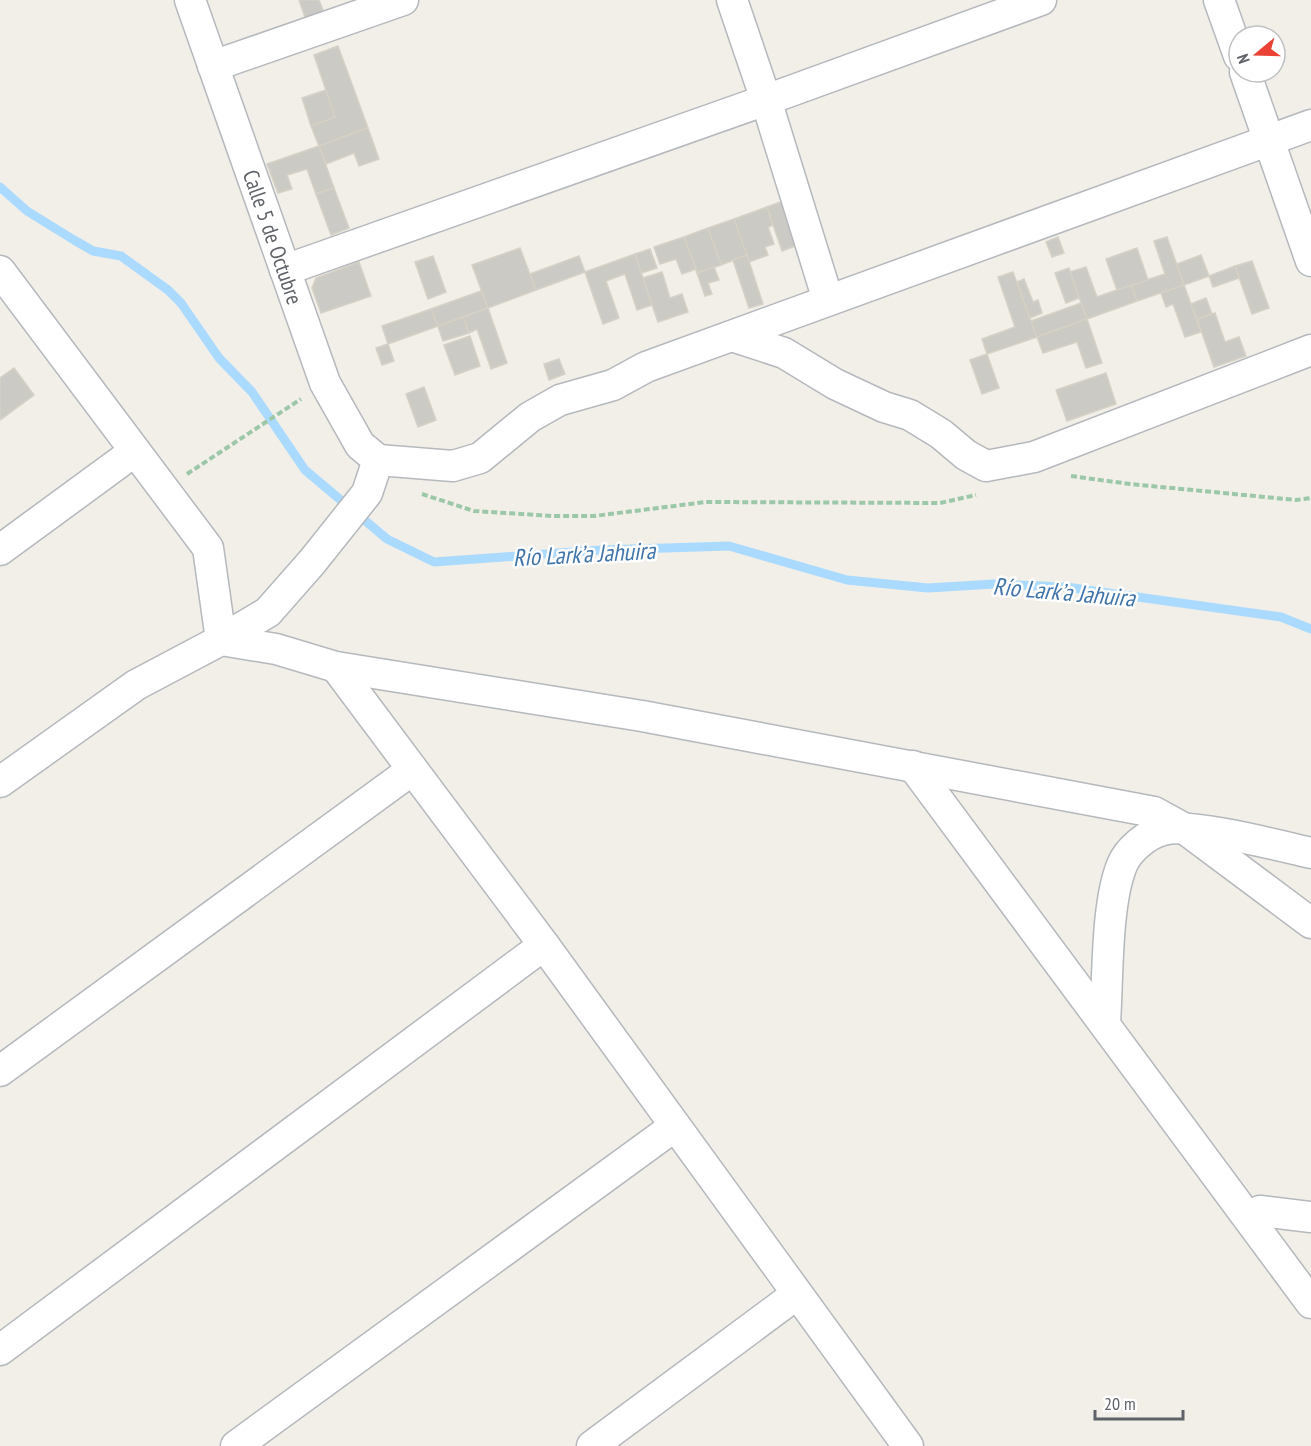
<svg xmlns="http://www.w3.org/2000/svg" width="1311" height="1446" font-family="'PT Sans Narrow',sans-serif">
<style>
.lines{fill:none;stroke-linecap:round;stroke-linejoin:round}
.stream{stroke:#aadaff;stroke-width:9}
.building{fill:#cccac5;stroke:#d6d1c6;stroke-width:1.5}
.minor-casing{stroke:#b5b8bc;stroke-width:33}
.path{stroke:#9cc7a9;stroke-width:4;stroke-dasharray:6 3;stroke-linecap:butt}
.minor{stroke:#fff;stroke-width:30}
.labels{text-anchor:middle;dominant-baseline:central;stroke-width:5;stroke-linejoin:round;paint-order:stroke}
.street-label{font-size:22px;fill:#5f6368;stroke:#fff}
.water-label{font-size:24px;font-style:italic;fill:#4174aa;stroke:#fff}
</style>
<rect width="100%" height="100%" fill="#f1efe8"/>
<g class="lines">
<!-- stream -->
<polyline class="stream" points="0,187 27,211 74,240 93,251 121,256 168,290 181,303 219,358 252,392 305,470 387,539 434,562 601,550 729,546 847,580 928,588 994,584 1066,587 1281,617 1311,629"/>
</g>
<!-- building -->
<g class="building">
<polygon points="299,0 319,0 324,13 306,20"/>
<polygon points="338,46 368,128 319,146 311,126 335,117 314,55"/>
<polygon points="326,90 335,117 311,126 302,98"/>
<polygon points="368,128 379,159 359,166 354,153 326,164 319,146"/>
<polygon points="319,146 334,188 316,194 307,169 287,175 292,189 278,193 267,164"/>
<polygon points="334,188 349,228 331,235 316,194"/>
<polygon points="783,201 798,245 782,251 767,207"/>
<polygon points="767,207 773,225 768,227 774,244 765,247 768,255 749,262 734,219"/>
<polygon points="734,219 747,255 721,265 708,228"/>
<polygon points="708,228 721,265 697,273 684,237"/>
<polygon points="684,237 696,269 682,274 676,259 660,264 654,247"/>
<polygon points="1058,237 1064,253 1052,257 1046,242"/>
<polygon points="1167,237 1184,285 1137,301 1131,285 1165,274 1154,241"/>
<polygon points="520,248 536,290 488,308 472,265"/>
<polygon points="1137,248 1148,280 1117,290 1106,259"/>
<polygon points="650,249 657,268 641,273 635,254"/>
<polygon points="635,254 652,305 637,310 625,274 606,281 619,318 603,324 585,272"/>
<polygon points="747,255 763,304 749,308 733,260"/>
<polygon points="1201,255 1209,276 1184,285 1177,264"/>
<polygon points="433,256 446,292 428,299 415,262"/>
<polygon points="579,256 585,272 536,290 530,274"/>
<polygon points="1252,261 1269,308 1252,314 1235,266"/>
<polygon points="359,262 371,296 321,313 312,288 316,278"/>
<polygon points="1235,266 1239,278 1213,287 1209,276"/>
<polygon points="714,267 719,280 708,283 712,294 705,296 697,273"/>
<polygon points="1086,267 1097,297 1131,285 1137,301 1087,319 1070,272"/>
<polygon points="1069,268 1079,298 1066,303 1055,273"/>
<polygon points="662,272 670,298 682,294 688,312 658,322 643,278"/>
<polygon points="1013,272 1037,337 987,354 982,339 1015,327 998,277"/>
<polygon points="1024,279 1033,302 1038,300 1042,313 1030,318 1017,282"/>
<polygon points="1184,285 1201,332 1185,337 1173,304 1166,307 1161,293"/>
<polygon points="481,291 488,308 438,326 431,309"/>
<polygon points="1206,298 1212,314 1197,319 1191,304"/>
<polygon points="1081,303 1087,319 1037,337 1031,321"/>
<polygon points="488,308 507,363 491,369 477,329 469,333 463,317"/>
<polygon points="431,309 438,326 388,344 382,326"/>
<polygon points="1215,313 1225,342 1239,337 1246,356 1214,367 1197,319"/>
<polygon points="463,317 469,333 443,341 438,326"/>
<polygon points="1087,319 1102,363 1086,368 1077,342 1043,353 1037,337"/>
<polygon points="470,336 480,366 455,375 444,345"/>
<polygon points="388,344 394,361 382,365 376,348"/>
<polygon points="987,354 999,388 982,394 970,360"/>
<polygon points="559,359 565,374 549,380 544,364"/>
<polygon points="14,368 34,395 0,420 0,378"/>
<polygon points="1106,373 1116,404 1067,421 1056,390"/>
<polygon points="424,387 436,420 418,427 406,394"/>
</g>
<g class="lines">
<defs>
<g id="minor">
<polyline points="190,0 325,383 360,445 378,460"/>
<polyline points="732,0 766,100 828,300"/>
<polyline points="1219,0 1239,56"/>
<polyline points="213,66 403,0"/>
<polyline points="1245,72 1311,261"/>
<polyline points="285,270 766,100 1041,0"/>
<polyline points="0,271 208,548 221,640 268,612 312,562 367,493 378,460"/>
<polyline points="732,336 784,353 835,384 884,407 910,415 941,434 966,455 986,466 1034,457 1311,350"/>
<polyline points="378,460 453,466 480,458 530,417 560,400 613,385 646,367 1311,125"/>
<polyline points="0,550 135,451"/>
<polyline points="336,667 544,945 908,1446"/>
<polyline points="913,766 1311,1303"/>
<polyline points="0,782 136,685 221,640 276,649 336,667 642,716 1154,812 1185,829 1311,923"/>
<path d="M1105,1023C1108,978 1106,904 1122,865C1128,850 1147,834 1163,830C1188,822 1281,846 1311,853"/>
<polyline points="0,1071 412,770"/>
<polyline points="1249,1216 1260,1211 1311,1217"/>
<polyline points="0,1350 544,945"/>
<polyline points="236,1446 675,1126"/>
<polyline points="592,1446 797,1294"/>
</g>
</defs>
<!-- minor casing -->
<use href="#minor" class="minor-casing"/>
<!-- path -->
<g class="path">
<polyline points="187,474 301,399"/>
<polyline points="1071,476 1130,484 1296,500 1311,498"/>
<polyline points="422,494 474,511 553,516 594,516 706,502 940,503 976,495"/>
</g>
<!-- minor -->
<use href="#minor" class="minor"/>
</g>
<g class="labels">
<!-- street labels -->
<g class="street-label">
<text transform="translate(273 237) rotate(71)">Calle 5 de Octubre</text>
</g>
<!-- water labels -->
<g class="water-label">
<text transform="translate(584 554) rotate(-3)">Río Lark’a Jahuira</text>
<text transform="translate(1064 592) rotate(5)">Río Lark’a Jahuira</text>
</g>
</g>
<!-- north arrow -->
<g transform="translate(1257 54) rotate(251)"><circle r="28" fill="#ffffff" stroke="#bfc1c3" stroke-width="1.5"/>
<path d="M0-4.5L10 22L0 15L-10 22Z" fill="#ea4335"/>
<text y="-9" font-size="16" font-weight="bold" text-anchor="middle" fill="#5f6368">N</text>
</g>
<!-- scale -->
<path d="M1095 1410v9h88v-9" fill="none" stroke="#5f6368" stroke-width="3"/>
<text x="1104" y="1410" font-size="18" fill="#5f6368" stroke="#ffffff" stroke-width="4.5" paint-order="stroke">20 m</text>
</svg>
